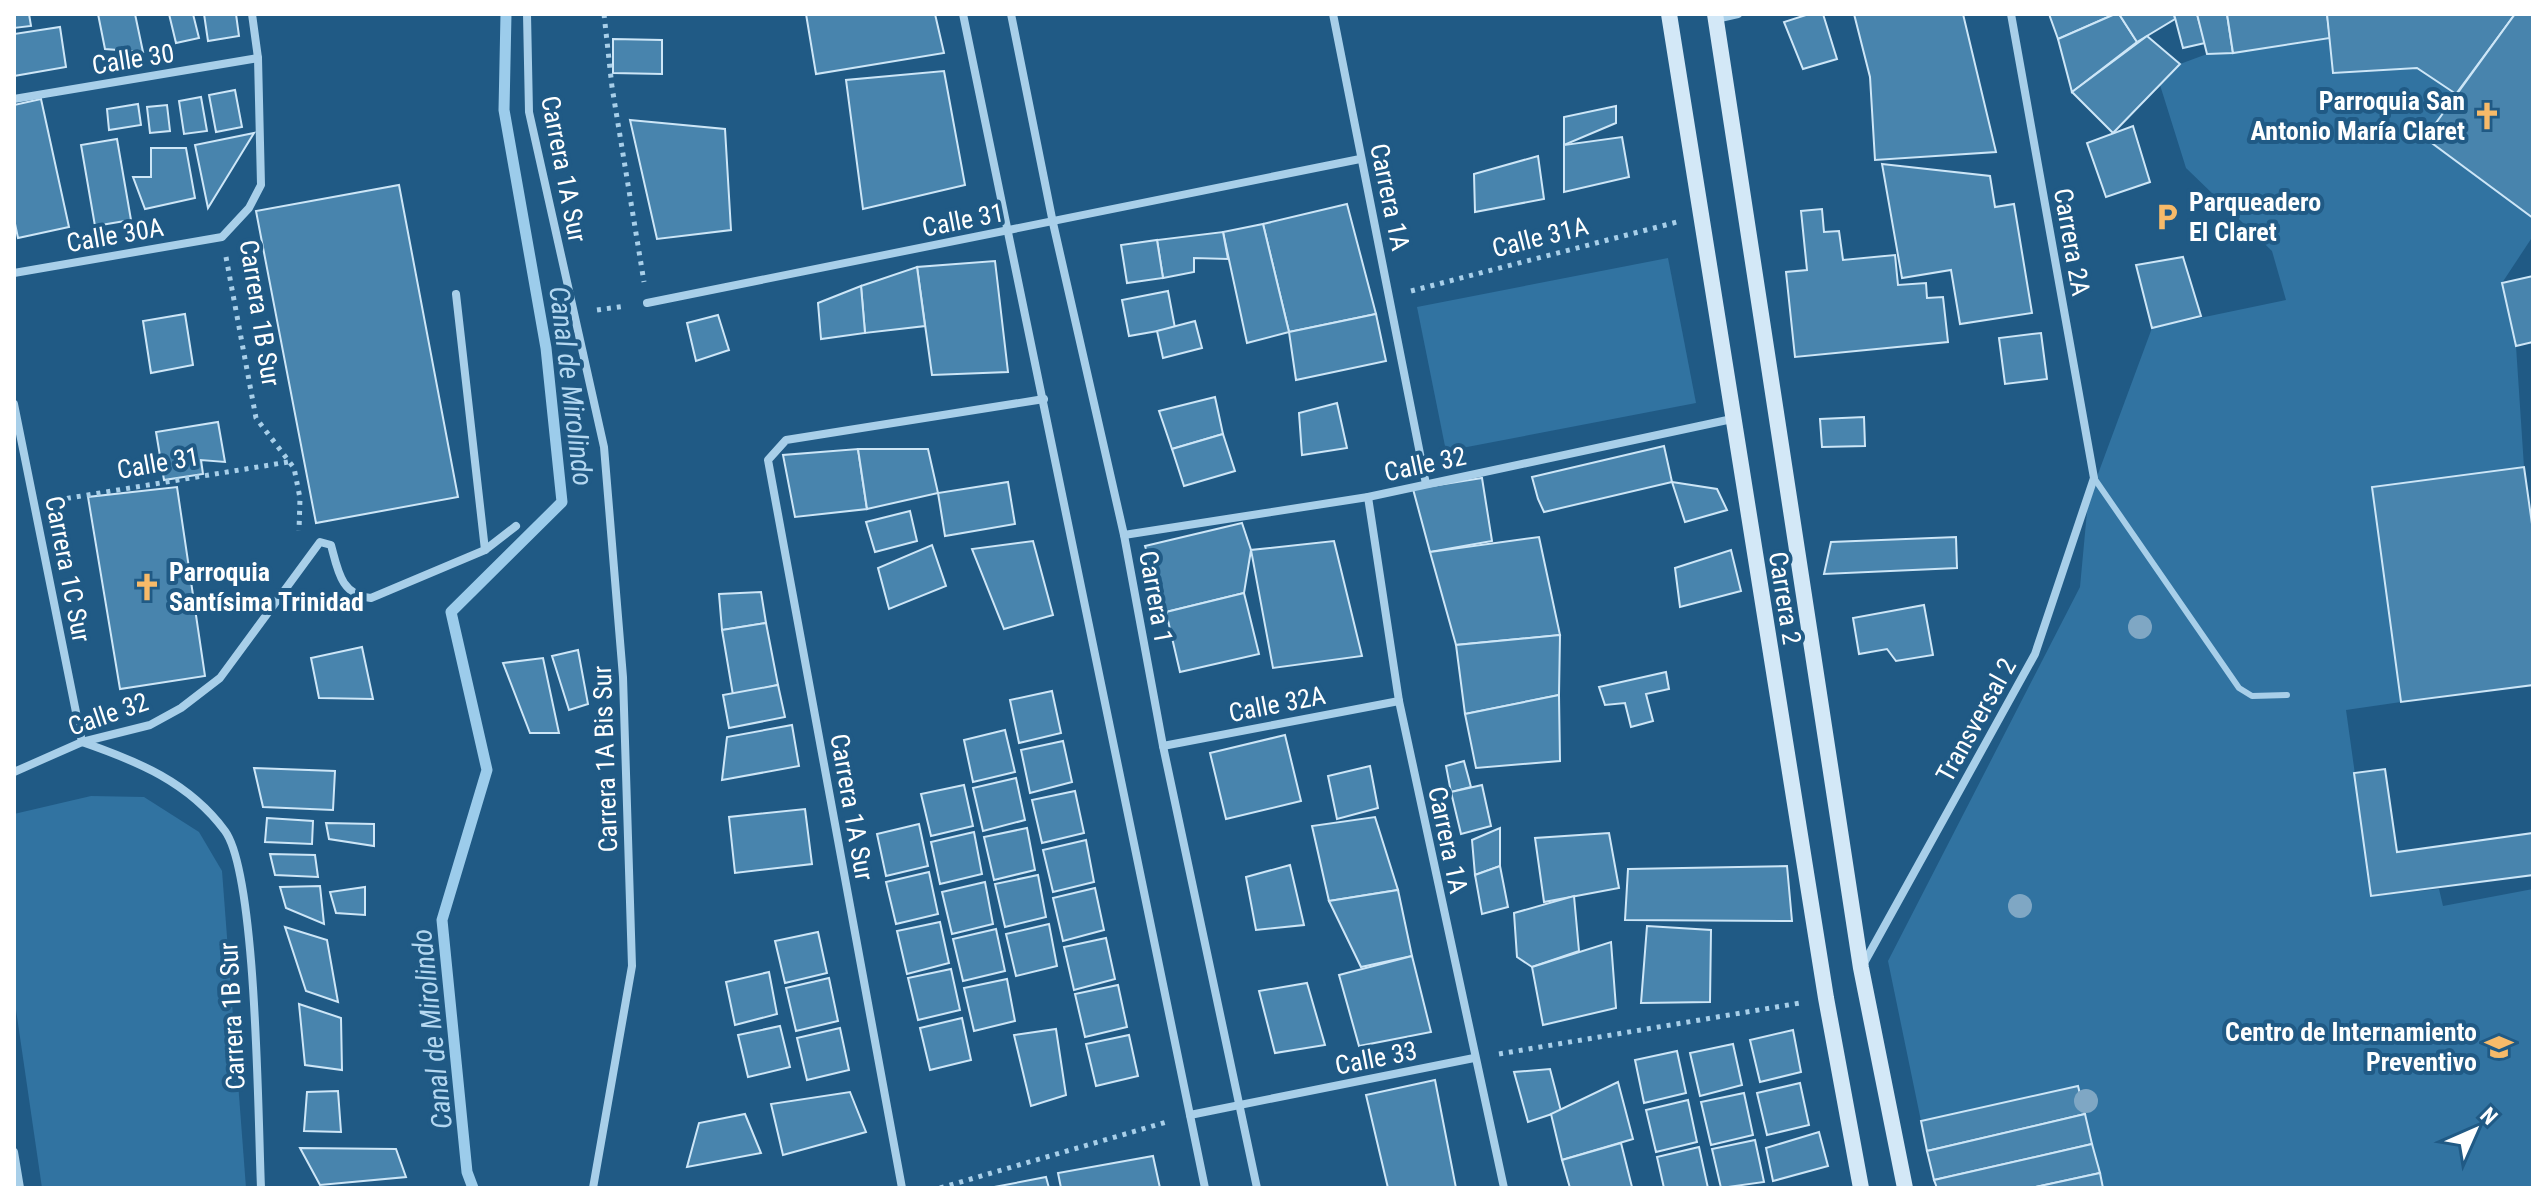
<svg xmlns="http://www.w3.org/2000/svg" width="2547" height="1202" font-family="'Roboto Condensed',sans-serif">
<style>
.green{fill:#3173a1}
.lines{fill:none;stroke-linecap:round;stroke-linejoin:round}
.stream{stroke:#9ccceb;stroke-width:11}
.building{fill:#4884ad;stroke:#cde6f7;stroke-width:2}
.path{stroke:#a8cfe9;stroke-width:5;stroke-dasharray:4 6;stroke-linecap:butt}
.lane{stroke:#a8cfe9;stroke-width:6}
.street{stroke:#a8cfe9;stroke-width:8}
.secondary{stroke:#d3e8f7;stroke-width:16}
.tree{fill:#7fa7c4}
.labels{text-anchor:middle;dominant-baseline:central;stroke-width:8;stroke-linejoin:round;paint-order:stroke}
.street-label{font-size:26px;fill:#fff;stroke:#205a85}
.poi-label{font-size:26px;font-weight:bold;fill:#fff;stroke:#205a85;text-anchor:end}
.water-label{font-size:28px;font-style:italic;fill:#b4d8f1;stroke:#205a85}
</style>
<rect width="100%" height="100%" fill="#205a85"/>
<!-- green -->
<g class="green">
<polygon points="2330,38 2333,72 2417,68 2456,94 2425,139 2533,218 2533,236 2502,283 2516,346 2524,467 2372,487 2401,702 2346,710 2372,896 2439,889 2443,906 2533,889 2533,1188 2103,1188 2078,1086 1921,1121 1888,961 2080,587 2088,501 2152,328 2286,300 2272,251 2186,168 2160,85 2180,64 2207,54"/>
<polygon points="1668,258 1696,403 1446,451 1417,307"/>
<polygon points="91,796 144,797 199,832 222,871 246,1188 42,1188 14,996 14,814"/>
</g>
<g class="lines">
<!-- stream -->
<polyline class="stream" points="473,1188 467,1172 442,920 487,770 451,612 562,502 546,348 504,110 506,14"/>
</g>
<!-- building -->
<g class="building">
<polygon points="14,14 29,14 31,26 14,28"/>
<polygon points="98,14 135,14 143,52 105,49"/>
<polygon points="169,14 193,14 199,38 176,43"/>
<polygon points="204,14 236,14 239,36 208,41"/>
<polygon points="806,14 935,14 944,53 816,74"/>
<polygon points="1809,14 1823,14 1837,59 1803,69 1784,22"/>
<polygon points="1854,14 1963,14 1996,152 1875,160 1870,77"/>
<polygon points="2049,14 2115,14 2058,39"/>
<polygon points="2115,14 2119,14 2137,42 2072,92 2058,39"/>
<polygon points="2119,14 2174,14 2175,19 2137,42"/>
<polygon points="2174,14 2197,14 2205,43 2183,48"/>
<polygon points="2197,14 2227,14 2233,53 2207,54"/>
<polygon points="2227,14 2327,14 2330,38 2233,53"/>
<polygon points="2327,14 2515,14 2456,94 2417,68 2333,73"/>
<polygon points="2515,14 2533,14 2533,218 2425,138"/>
<polygon points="60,27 66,67 14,76 14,34"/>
<polygon points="2147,36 2180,64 2113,133 2072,92"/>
<polygon points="613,39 662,40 662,74 613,73"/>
<polygon points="944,71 965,185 863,209 846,80"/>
<polygon points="235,90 242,127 216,132 209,95"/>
<polygon points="201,97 207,131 184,134 179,101"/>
<polygon points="41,99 69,227 18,238 14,219 14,105"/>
<polygon points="138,104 141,125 109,130 107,109"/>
<polygon points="167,105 170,131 150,133 147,107"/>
<polygon points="1616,106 1616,123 1564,145 1564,117"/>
<polygon points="630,120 725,129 731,230 657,239"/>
<polygon points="2133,126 2150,182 2106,197 2087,143"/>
<polygon points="254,133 208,208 195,145"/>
<polygon points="1622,137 1629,177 1564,192 1564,145"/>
<polygon points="117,139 131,220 95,226 81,145"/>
<polygon points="151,148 186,148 195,198 145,209 133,177 151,177"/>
<polygon points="1538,156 1544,199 1475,212 1474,174"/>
<polygon points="1882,164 1990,176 1995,207 2014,204 2032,313 1960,324 1951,270 1902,278"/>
<polygon points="399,185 458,497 316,523 256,211"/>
<polygon points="1347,204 1376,314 1289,332 1263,224"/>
<polygon points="1822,209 1824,232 1839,231 1843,260 1895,255 1898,285 1926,283 1927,298 1943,297 1948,342 1795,357 1786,272 1807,270 1801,211"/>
<polygon points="1263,224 1289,332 1247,343 1223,232"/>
<polygon points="1223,232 1228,259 1194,258 1194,272 1163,278 1157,240"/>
<polygon points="1157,240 1163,278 1127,283 1121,245"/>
<polygon points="2183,257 2201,316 2152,328 2136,265"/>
<polygon points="995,261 1008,372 932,375 917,267"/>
<polygon points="917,267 925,326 865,333 861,286"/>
<polygon points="2533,276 2533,342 2516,346 2502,283"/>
<polygon points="861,286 865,333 821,339 818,303"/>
<polygon points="1168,291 1175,328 1129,336 1122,300"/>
<polygon points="185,314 193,365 151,373 143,321"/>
<polygon points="1376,314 1386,361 1296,380 1289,332"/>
<polygon points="718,315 729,350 696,361 687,323"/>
<polygon points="1195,321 1202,348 1163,358 1157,331"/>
<polygon points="2041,333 2047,379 2005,384 1999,338"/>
<polygon points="1215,397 1223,434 1172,449 1159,411"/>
<polygon points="1337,403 1347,448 1302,455 1299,413"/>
<polygon points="1864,417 1865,446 1822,447 1820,419"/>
<polygon points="218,422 225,462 201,460 203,474 164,480 156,432"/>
<polygon points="1223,434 1235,471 1184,486 1172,449"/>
<polygon points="1664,446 1672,482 1544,512 1538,499 1532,477"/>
<polygon points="858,449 867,509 795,517 783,455"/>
<polygon points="858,449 928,449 938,493 867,509"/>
<polygon points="2524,467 2533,531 2533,685 2401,702 2372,487"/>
<polygon points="1482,478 1492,541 1430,552 1413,489"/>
<polygon points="1008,482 1015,524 945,536 938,493"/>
<polygon points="1672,482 1717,489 1727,510 1685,522"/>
<polygon points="177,487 205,676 120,689 88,497"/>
<polygon points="910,511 917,541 875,552 866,522"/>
<polygon points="1242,523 1251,550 1244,593 1166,612 1145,546"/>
<polygon points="1539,537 1560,635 1456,645 1430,552"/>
<polygon points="1956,537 1957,568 1824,574 1831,542"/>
<polygon points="1033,541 1053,615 1004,629 972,549"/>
<polygon points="1334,541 1362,656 1273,668 1251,550"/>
<polygon points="932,545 946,586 889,609 878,568"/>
<polygon points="1731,550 1741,591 1680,607 1675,568"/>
<polygon points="761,592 766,623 722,630 719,594"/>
<polygon points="1244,593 1259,654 1180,672 1166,612"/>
<polygon points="1924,605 1933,655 1896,661 1887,649 1859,654 1853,618"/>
<polygon points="766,623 778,685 733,695 722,630"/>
<polygon points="1560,635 1559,695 1465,714 1456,645"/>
<polygon points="362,647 373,699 319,698 311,658"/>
<polygon points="578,650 588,704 569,710 552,656"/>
<polygon points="543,658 559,733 530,733 503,663"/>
<polygon points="1666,672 1669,689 1646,694 1653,721 1631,727 1625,703 1605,705 1599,687"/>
<polygon points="778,685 785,717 729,728 723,695"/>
<polygon points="1052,691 1061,733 1019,743 1010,700"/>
<polygon points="1559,695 1560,761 1476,768 1465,714"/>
<polygon points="792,725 799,766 722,780 727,737"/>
<polygon points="1005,730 1015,772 973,782 964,740"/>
<polygon points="1285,735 1301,801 1226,819 1210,753"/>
<polygon points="1063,741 1072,782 1030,793 1021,750"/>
<polygon points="1464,761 1471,787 1451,792 1446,766"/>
<polygon points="1370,766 1378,808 1337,819 1328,776"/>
<polygon points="254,768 335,771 333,810 263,807"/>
<polygon points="2385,769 2397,852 2533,833 2533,875 2371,896 2354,773"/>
<polygon points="1016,778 1025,820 983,831 973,788"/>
<polygon points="964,785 973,826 931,836 921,794"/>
<polygon points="1482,785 1491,826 1461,834 1451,792"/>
<polygon points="1075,791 1084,833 1042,843 1032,800"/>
<polygon points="805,809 812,864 735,873 729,817"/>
<polygon points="1375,817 1398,890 1329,901 1312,826"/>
<polygon points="267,818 313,821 312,844 265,842"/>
<polygon points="326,823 374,824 374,846 329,839"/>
<polygon points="919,824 928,866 886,876 877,834"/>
<polygon points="1027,828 1035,870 994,880 984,837"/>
<polygon points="1500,828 1500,866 1475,875 1472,840"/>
<polygon points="974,832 982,874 940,884 931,842"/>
<polygon points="1609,833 1619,888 1544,902 1535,838"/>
<polygon points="1086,840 1094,882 1053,892 1043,850"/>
<polygon points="270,854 315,855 318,877 275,875"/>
<polygon points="1290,865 1304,925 1256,930 1246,877"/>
<polygon points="1500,866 1508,907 1482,914 1475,875"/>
<polygon points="1787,866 1792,921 1625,920 1628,869"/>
<polygon points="929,872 938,914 896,924 886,882"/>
<polygon points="1038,875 1046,917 1005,927 995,884"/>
<polygon points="985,882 993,924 952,934 942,892"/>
<polygon points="320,886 324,924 286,908 280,887"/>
<polygon points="365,887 365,915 336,913 330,892"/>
<polygon points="1095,888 1104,930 1063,941 1053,898"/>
<polygon points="1398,890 1412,956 1361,967 1329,901"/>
<polygon points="1574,896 1579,951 1532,967 1517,957 1514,913"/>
<polygon points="940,922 949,963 907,974 897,931"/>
<polygon points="1049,924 1057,966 1016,976 1006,934"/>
<polygon points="1647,926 1711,930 1710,1002 1641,1003"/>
<polygon points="285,927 327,940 338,1002 306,991"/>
<polygon points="996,929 1005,971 963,981 953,939"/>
<polygon points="818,932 827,973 785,983 775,941"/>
<polygon points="1106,938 1115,979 1074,990 1064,947"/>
<polygon points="1611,942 1616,1008 1543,1025 1532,967"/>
<polygon points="1412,956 1431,1032 1359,1046 1339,975"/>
<polygon points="951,969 960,1010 918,1020 908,978"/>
<polygon points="769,972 777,1014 735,1025 726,982"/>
<polygon points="829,978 838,1021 796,1031 786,988"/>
<polygon points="1007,979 1015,1021 974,1031 964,988"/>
<polygon points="1307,983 1325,1045 1275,1053 1259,991"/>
<polygon points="1118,985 1127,1027 1085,1037 1075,994"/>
<polygon points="299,1004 341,1018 342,1070 305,1065"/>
<polygon points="962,1018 971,1060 930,1070 920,1028"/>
<polygon points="780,1026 790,1067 748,1077 738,1035"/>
<polygon points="840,1028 849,1070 807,1080 797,1038"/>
<polygon points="1056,1029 1066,1095 1031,1106 1014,1035"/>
<polygon points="1793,1030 1801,1072 1760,1082 1750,1040"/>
<polygon points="1129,1035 1138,1076 1096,1086 1086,1044"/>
<polygon points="1733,1044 1742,1085 1700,1096 1690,1053"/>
<polygon points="1677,1051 1686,1093 1644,1103 1635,1060"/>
<polygon points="1550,1069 1561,1111 1528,1122 1514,1072"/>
<polygon points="1435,1080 1456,1188 1388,1188 1366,1095"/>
<polygon points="1618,1082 1633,1139 1562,1160 1551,1114"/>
<polygon points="1800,1083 1809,1125 1767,1135 1757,1093"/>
<polygon points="2078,1086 2085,1114 1927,1151 1921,1121"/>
<polygon points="338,1091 341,1132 304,1131 307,1092"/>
<polygon points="850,1092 866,1132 783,1155 771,1104"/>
<polygon points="1744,1093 1753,1135 1711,1145 1701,1102"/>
<polygon points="1688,1100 1697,1142 1656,1152 1646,1110"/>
<polygon points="745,1114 761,1153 687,1167 699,1123"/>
<polygon points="2085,1114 2092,1144 1934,1180 1927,1151"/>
<polygon points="1819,1132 1828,1166 1773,1181 1766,1148"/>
<polygon points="1755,1140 1764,1182 1721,1188 1712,1149"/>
<polygon points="1621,1143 1632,1187 1570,1188 1562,1160"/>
<polygon points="2092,1144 2100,1173 2031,1188 1937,1188 1934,1180"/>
<polygon points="1699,1147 1708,1188 1664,1188 1657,1157"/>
<polygon points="300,1148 396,1149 406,1177 320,1185"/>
<polygon points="1153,1156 1160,1188 1061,1188 1058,1173"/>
<polygon points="2100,1173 2103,1188 2031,1188"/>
<polygon points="1046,1177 1049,1188 989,1188"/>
</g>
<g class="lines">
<!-- path -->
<g class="path">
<polyline points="604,14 612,87 644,282"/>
<polyline points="226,257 256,418 294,468 300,498 299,531"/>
<polyline points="1411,291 1677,222"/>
<polyline points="597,310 626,306"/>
<polyline points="57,500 288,462"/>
<polyline points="1499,1054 1800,1003"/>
<polyline points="940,1188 1170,1121"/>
</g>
<!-- lane -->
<polyline class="lane" points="2094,478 2239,688 2252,696 2287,695"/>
<!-- street -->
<g class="street">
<polyline points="527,14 529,112 604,447 623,677 632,966 593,1188"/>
<polyline points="963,14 1205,1188"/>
<polyline points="1011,14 1053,223 1124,535 1163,746 1257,1188"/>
<polyline points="1333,14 1426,484"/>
<polyline points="1716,19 1738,14"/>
<polyline points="14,99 258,58"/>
<polyline points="14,273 222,237 249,208 261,185 258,58 252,14"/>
<polyline points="456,294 485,550"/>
<polyline points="647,303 1360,159"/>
<path d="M14,404L82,742C137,761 189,782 225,831C257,875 258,1121 261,1188"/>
<polyline points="1368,497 1399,701 1504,1188"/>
<polyline points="1124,535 1368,497 1732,419"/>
<polyline points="1163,746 1399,701"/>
<path d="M14,772L82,742L150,725L181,708L220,678L320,542L331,545C338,571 341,595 371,598L485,550L516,526"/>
<polyline points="1864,963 2035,654 2094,478 2011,14"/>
<polyline points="1190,1115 1474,1058"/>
<polyline points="14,1152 20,1188"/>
<polyline points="902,1188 768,460 786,440 1044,399"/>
</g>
<!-- secondary -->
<g class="secondary">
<polyline points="1669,14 1826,998 1861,1188"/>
<polyline points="1715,14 1861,968 1905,1188"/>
</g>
</g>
<!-- trees -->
<g class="tree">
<circle cx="2140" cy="627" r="12"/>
<circle cx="2020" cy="906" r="12"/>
<circle cx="2086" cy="1101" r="12"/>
</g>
<!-- icons -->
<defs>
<symbol id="church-bare" viewBox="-9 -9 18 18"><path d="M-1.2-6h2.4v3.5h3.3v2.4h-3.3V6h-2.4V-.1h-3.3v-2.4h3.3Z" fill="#f7ba69" stroke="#205a85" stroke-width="2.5" paint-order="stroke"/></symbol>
<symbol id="parking-bare" viewBox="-9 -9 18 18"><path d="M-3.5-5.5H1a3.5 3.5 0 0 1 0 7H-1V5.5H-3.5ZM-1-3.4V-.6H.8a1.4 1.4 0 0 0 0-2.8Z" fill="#f7ba69" stroke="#205a85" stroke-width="2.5" paint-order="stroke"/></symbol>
<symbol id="university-bare" viewBox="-9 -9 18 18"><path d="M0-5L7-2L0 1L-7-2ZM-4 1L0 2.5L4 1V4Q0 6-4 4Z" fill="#f7ba69" stroke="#205a85" stroke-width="2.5" paint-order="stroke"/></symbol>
</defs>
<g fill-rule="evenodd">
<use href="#church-bare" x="2467" y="96" width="40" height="40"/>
<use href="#parking-bare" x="2147" y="197" width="40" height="40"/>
<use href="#church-bare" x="127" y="567" width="40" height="40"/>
<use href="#university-bare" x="2479" y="1027" width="40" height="40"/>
</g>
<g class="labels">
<!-- street labels -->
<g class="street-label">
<text transform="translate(133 59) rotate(-9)">Calle 30</text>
<text transform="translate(564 169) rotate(79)">Carrera 1A Sur</text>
<text transform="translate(1390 197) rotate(78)">Carrera 1A</text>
<text transform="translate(963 220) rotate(-11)">Calle 31</text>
<text transform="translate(115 235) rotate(-10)">Calle 30A</text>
<text transform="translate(1540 237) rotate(-14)">Calle 31A</text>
<text transform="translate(2072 242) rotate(80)">Carrera 2A</text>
<text transform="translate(260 313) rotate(81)">Carrera 1B Sur</text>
<text transform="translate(158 463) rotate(-10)">Calle 31</text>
<text transform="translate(1425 464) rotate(-12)">Calle 32</text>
<text transform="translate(68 569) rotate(79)">Carrera 1C Sur</text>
<text transform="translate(1156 597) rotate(80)">Carrera 1</text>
<text transform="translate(1785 598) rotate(81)">Carrera 2</text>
<text transform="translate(1277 704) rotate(-11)">Calle 32A</text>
<text transform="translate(108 714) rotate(-19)">Calle 32</text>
<text transform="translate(1976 720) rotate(-61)">Transversal 2</text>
<text transform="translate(605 759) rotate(-92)">Carrera 1A Bis Sur</text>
<text transform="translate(852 807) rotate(80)">Carrera 1A Sur</text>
<text transform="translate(1448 840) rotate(78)">Carrera 1A</text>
<text transform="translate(232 1016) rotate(-93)">Carrera 1B Sur</text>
<text transform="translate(1376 1058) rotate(-11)">Calle 33</text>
</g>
<!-- poi labels -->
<g class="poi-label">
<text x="2465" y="101">Parroquia San<tspan x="2465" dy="30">Antonio María Claret</tspan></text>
<text x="2189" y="202" text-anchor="start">Parqueadero<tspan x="2189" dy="30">El Claret</tspan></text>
<text x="169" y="572" text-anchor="start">Parroquia<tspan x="169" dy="30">Santísima Trinidad</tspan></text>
<text x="2477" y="1032">Centro de Internamiento<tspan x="2477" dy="30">Preventivo</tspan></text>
</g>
<!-- water labels -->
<g class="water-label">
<text transform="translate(571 386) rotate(83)">Canal de Mirolindo</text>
<text transform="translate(432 1029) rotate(-96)">Canal de Mirolindo</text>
</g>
</g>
<!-- border -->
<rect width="2547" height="1202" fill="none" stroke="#ffffff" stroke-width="32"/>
<!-- north arrow -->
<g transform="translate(2475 1130) rotate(45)" stroke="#205a85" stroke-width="6" paint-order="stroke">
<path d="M0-6L14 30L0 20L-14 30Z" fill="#ffffff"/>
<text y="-12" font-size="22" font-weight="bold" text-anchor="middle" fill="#ffffff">N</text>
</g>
</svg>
